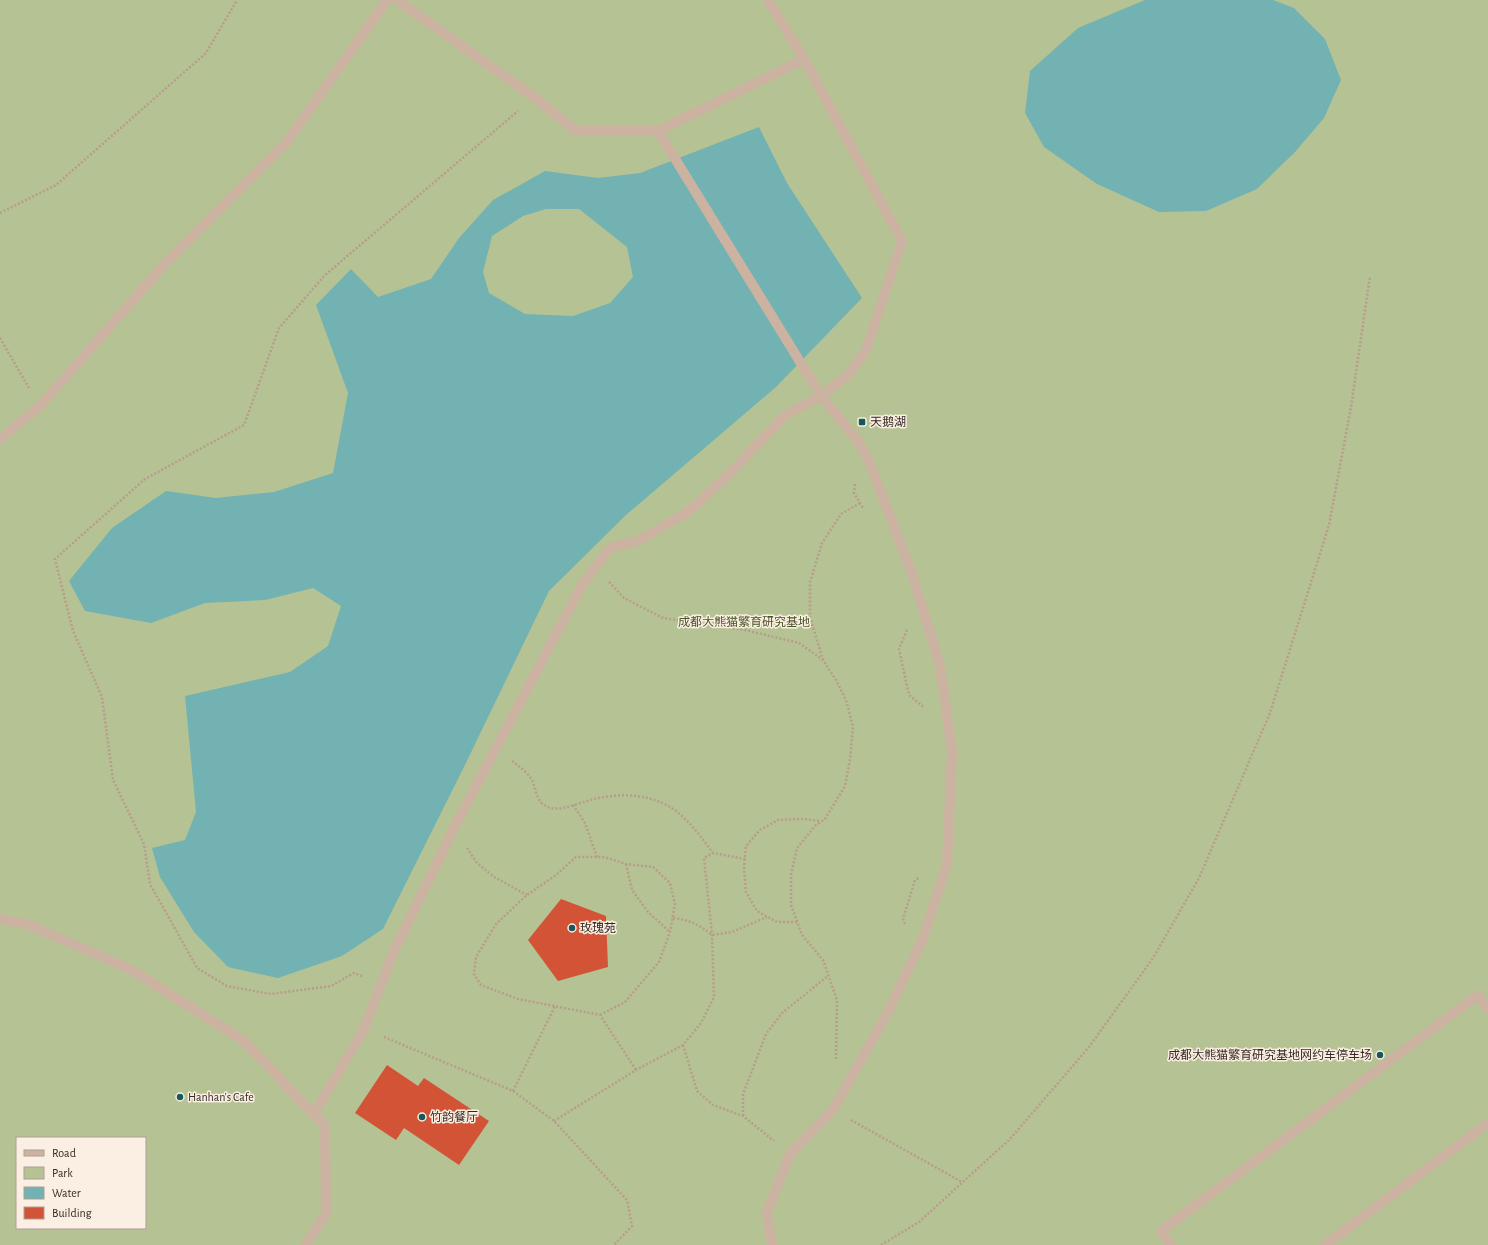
<svg xmlns="http://www.w3.org/2000/svg" width="1488" height="1245" font-family="'Alegreya Sans','Noto Sans SC',sans-serif">
<style>
.green{fill:#b5c394;fill-rule:evenodd}
.water{fill:#72b2b2;fill-rule:evenodd}
.building{fill:#d25335}
.lines{fill:none;stroke-linecap:round;stroke-linejoin:round}
.path{stroke:#b89c8b;stroke-width:2.5;stroke-dasharray:2 2;stroke-linecap:butt}
.minor{stroke:#ccb2a1;stroke-width:10}
.poi-dot{fill:#16595a;stroke:#fbeee2;stroke-width:1.5}
.labels{text-anchor:middle;dominant-baseline:central;stroke-width:3;stroke-linejoin:round;paint-order:stroke}
.poi-label{font-size:12px;fill:#352924;stroke:#fbeee2;text-anchor:start}
.park-label{font-size:12px;fill:#465526;stroke:#fbeee2}
</style>
<rect width="100%" height="100%" fill="#f3e4d5"/>
<!-- green -->
<path class="green" d="M0,0H1488V1245H0ZM17,1138H145V1228H17Z"/>
<!-- water -->
<g class="water">
<polygon points="1145,0 1273,0 1294,8 1325,39 1341,80 1324,118 1295,152 1257,189 1206,211 1159,212 1097,184 1044,147 1025,113 1030,71 1078,28"/>
<path d="M759,127L787,183L862,298L776,387L626,515L549,591L462,771L383,929L342,956L278,978L228,967L194,932L160,877L152,848L185,840L196,812L185,696L290,672L328,646L341,606L313,588L265,600L205,603L151,623L85,611L69,581L112,528L166,491L216,498L274,492L333,473L348,393L316,305L351,269L378,297L431,279L459,238L493,200L545,171L598,178L640,173ZM546,209H579L627,247L633,277L610,303L573,316L525,314L489,293L483,272L492,236L523,216Z"/>
</g>
<!-- building -->
<g class="building">
<polygon points="561,899 606,916 608,967 558,981 528,940"/>
<polygon points="387,1065 418,1086 424,1078 489,1121 459,1165 404,1128 396,1140 355,1113"/>
</g>
<g class="lines">
<!-- path -->
<g class="path">
<polyline points="0,213 56,185 206,53 237,0"/>
<polyline points="0,338 29,388"/>
<polyline points="855,484 854,493 863,508"/>
<polyline points="609,582 624,598 663,618 745,630 799,643 823,660"/>
<polyline points="907,630 899,649 909,695 924,707"/>
<path d="M512,761C519,766 527,772 532,780C536,789 536,801 546,806C557,812 569,806 581,803C615,791 657,791 684,818C695,828 704,841 713,853"/>
<polyline points="573,805 585,823 597,857"/>
<polyline points="467,848 477,863 494,877 527,895"/>
<polyline points="626,864 632,890 648,912 670,932"/>
<path d="M673,918C690,920 698,924 712,935L732,932L767,917"/>
<polyline points="797,922 777,922 757,911 746,892 744,867 746,846 760,830 778,820 802,819 821,821"/>
<polyline points="905,924 903,919 915,880 920,877"/>
<polyline points="362,976 354,973 331,986 271,994 227,986 197,968 150,884 144,844 113,780 102,697 73,631 55,559 145,479 244,425 279,328 325,275 518,111"/>
<polyline points="600,1015 625,1002 659,962 670,932 675,904 670,883 653,867 626,864 604,857 576,857 556,875 527,895 496,924 476,957 474,974 481,985 518,999 600,1015 636,1070"/>
<polyline points="384,1037 513,1091 554,1121 627,1200 632,1226 614,1245"/>
<polyline points="683,1045 697,1091 713,1105 743,1116 774,1141"/>
<polyline points="836,1059 837,1000 823,960 802,935 791,905 791,875 797,848 815,826 825,819 845,786 850,760 853,727 846,700 836,680 823,660 810,617 810,582 822,543 841,514 860,503"/>
<polyline points="513,1091 555,1006"/>
<polyline points="743,1116 743,1094 766,1034 782,1013 828,976"/>
<polyline points="851,1120 962,1182"/>
<polyline points="554,1121 636,1070 683,1045 701,1023 714,997 712,935 704,858 713,853 745,859"/>
<polyline points="881,1245 919,1222 1010,1139 1089,1047 1153,958 1199,878 1270,713 1329,525 1351,407 1370,276"/>
</g>
<!-- minor -->
<g class="minor">
<polyline points="397,0 534,97 576,131 658,131 821,396 858,441 869,461 912,574 940,665 952,751 947,864 923,938 889,1010 833,1110 790,1154 767,1212 772,1245"/>
<polyline points="658,131 804,59 768,0"/>
<polyline points="0,439 40,406 163,266 286,143 387,0"/>
<polyline points="0,919 27,924 130,969 244,1041 325,1126 326,1213 306,1245"/>
<polyline points="314,1114 364,1029 393,953 454,828 583,583 611,547 638,541 688,512 728,475 785,415 821,396 848,375 866,350 902,241 804,59"/>
<polyline points="1171,1245 1161,1231 1478,995 1488,1009"/>
<polyline points="1325,1245 1488,1123"/>
</g>
</g>
<!-- markers -->
<g class="poi-dot">
<rect x="858" y="418" width="8" height="8" rx="2"/>
<circle cx="572" cy="928" r="4"/>
<circle cx="1380" cy="1055" r="4"/>
<circle cx="180" cy="1097" r="4"/>
<circle cx="422" cy="1117" r="4"/>
</g>
<g class="labels">
<!-- poi labels -->
<g class="poi-label">
<text x="870" y="422">天鹅湖</text>
<text x="580" y="928">玫瑰苑</text>
<text x="1372" y="1055" text-anchor="end">成都大熊猫繁育研究基地网约车停车场</text>
<text x="188" y="1097">Hanhan's Cafe</text>
<text x="430" y="1117">竹韵餐厅</text>
</g>
<!-- park labels -->
<g class="park-label">
<text x="744" y="622">成都大熊猫繁育研究基地</text>
</g>
</g>
<!-- legend -->
<rect x="16" y="1137" width="130" height="92" fill="#fbeee2" stroke="#ac9f96"/>
<rect x="24" y="1150" width="20" height="6" fill="#ccb2a1" stroke="#ac9f96"/>
<text x="52" y="1157" font-size="12" fill="#352924">Road</text>
<rect x="24" y="1167" width="20" height="12" fill="#b5c394" stroke="#ac9f96"/>
<text x="52" y="1177" font-size="12" fill="#352924">Park</text>
<rect x="24" y="1187" width="20" height="12" fill="#72b2b2" stroke="#ac9f96"/>
<text x="52" y="1197" font-size="12" fill="#352924">Water</text>
<rect x="24" y="1207" width="20" height="12" fill="#d25335" stroke="#ac9f96"/>
<text x="52" y="1217" font-size="12" fill="#352924">Building</text>
</svg>
